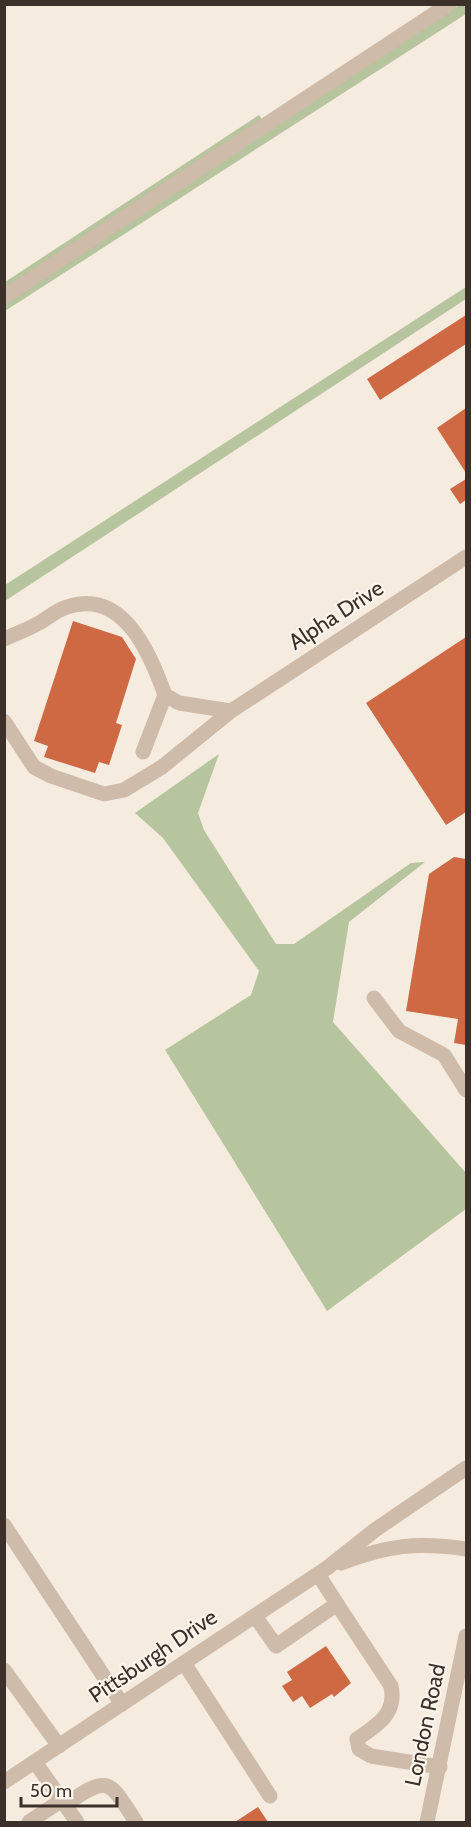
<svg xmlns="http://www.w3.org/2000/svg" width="471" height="1827" font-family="Cabin,sans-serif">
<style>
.green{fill:#b7c59e}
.building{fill:#ce6944}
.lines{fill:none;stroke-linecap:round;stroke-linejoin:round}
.minor{stroke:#cebbaa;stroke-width:15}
.labels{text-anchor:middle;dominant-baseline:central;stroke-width:4.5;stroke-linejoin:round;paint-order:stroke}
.street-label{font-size:22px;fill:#3b302a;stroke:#fbf5ec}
</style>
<rect width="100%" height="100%" fill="#f5ebdf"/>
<!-- green -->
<g class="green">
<polygon points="459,5 466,5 466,14 5,311 5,282 259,115 270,130"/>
<polygon points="466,287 466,299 5,601 5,585"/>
<polygon points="219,754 198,813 204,830 276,944 294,944 411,863 425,862 349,922 333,1022 466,1173 466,1209 327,1311 165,1050 251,995 259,971 163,838 135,813"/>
</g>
<!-- building -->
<g class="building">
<polygon points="466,315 466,344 380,400 367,379"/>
<polygon points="466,408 466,473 437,428"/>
<polygon points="466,479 466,500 460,504 450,489"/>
<polygon points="73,621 122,637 136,659 116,723 122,725 109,765 99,762 95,773 44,757 48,746 34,741"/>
<polygon points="466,637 466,812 446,825 366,703"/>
<polygon points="454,857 466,859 466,1045 454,1043 458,1019 406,1011 429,874"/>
<polygon points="326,1646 351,1683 334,1697 332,1694 310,1708 302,1696 293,1702 282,1686 292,1680 287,1672"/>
<polygon points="258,1807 268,1822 235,1822"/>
</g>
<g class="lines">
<!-- minor -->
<g class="minor">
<polyline points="4,297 449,4"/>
<path d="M4,639C16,634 28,629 39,623C48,618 57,610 67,607C123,588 150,653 165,695L179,703L231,711"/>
<polyline points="4,721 34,767 51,776 104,794 124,790 162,767 231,711 466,557"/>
<polyline points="143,752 165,695"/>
<polyline points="374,998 399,1031 444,1055 466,1090"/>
<polyline points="4,1525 122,1704"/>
<path d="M341,1563C389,1545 416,1542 466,1549"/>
<path d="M337,1604L391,1686C397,1713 378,1725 357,1739L359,1749L371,1756L440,1767"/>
<polyline points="255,1616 276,1646 337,1604 318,1574"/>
<polyline points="184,1663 270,1796"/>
<polyline points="4,1670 59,1746"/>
<polyline points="35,1762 77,1822"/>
<polyline points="4,1782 327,1568 375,1530 466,1468"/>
<path d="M65,1805C109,1774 109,1780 136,1822"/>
<polyline points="29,1822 62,1800"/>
<polyline points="427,1822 466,1636"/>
</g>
</g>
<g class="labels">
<!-- street labels -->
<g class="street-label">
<text transform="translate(336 615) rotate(-33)">Alpha Drive</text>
<text transform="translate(153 1656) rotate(-34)">Pittsburgh Drive</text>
<text transform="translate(425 1725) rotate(-78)">London Road</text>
</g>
</g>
<!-- border -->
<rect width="471" height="1827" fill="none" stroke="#3b302a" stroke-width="12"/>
<!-- scale -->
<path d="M21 1797v9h96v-9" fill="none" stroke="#3b302a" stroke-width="3"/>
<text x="30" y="1797" font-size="18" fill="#3b302a" stroke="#fbf5ec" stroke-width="4.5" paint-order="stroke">50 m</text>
</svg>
